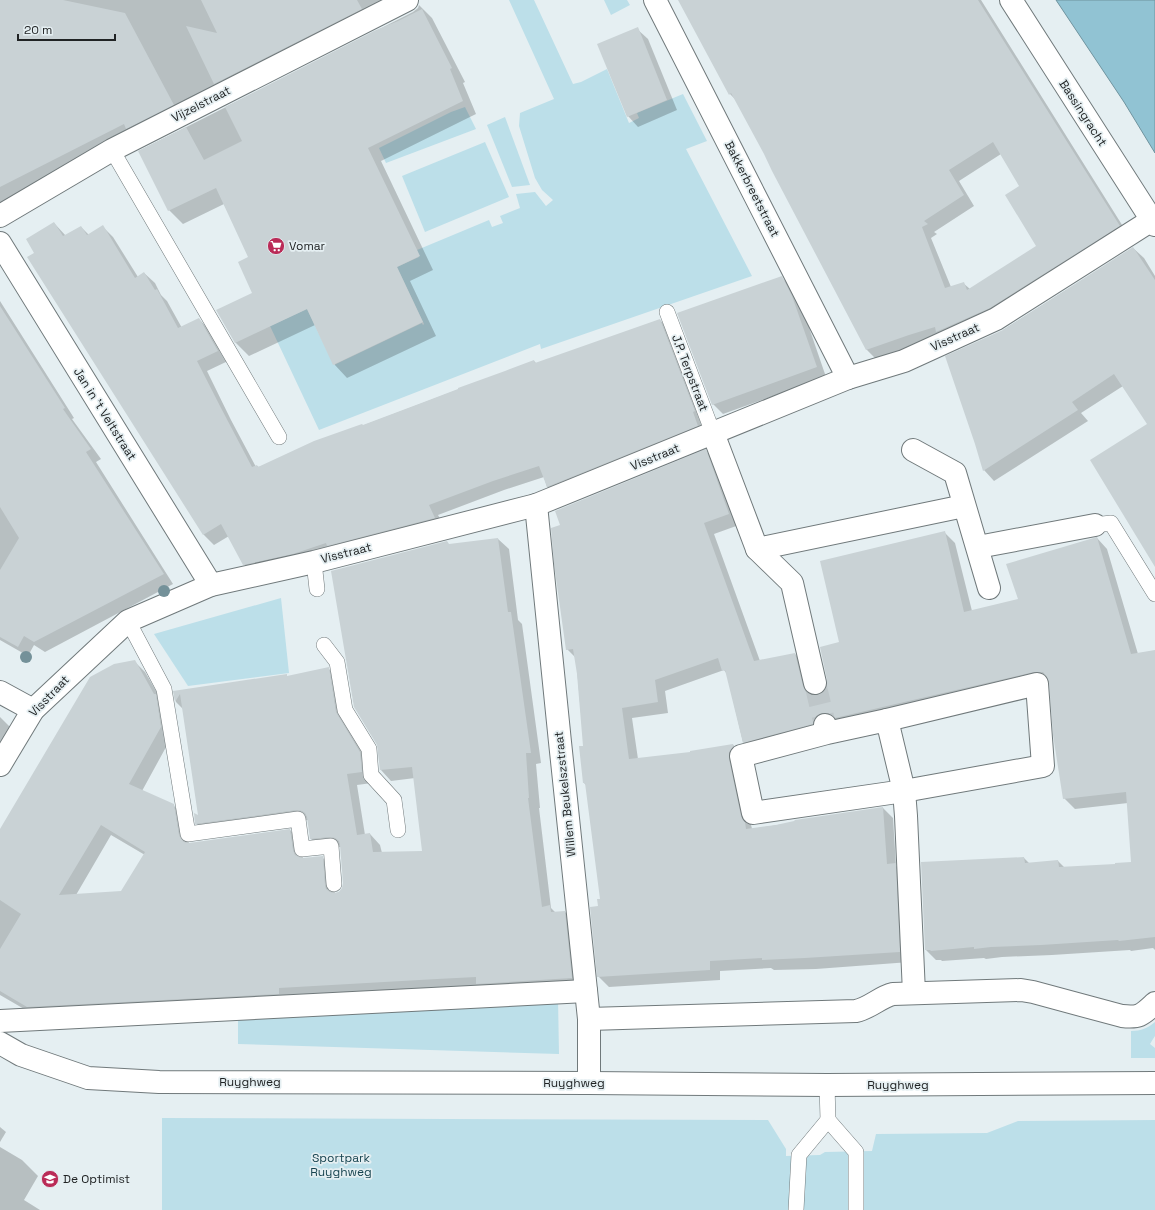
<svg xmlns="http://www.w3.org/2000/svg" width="1155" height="1210" font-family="'Space Grotesk',sans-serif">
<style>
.green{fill:#bcdfe9}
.water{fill:#91c3d3;stroke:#6f939e}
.shadow{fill:#0003;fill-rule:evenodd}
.building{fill:#c9d2d5;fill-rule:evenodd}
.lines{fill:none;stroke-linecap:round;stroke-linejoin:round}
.street-tunnel{stroke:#bec6c9;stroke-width:22;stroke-dasharray:22 11;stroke-linecap:butt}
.lane-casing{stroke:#70797b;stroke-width:16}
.street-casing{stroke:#70797b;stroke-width:24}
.secondary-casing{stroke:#70797b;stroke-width:24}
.lane{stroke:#fff;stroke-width:15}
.street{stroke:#fff;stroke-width:22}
.secondary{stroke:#fff;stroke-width:22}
.tree{fill:#749199}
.labels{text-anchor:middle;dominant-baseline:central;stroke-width:3.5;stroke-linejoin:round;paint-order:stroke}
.street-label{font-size:12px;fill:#202324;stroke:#e5eff2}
.poi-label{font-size:12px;fill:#202324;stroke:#e5eff2;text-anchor:start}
.park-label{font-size:12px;fill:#174450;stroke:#e5eff2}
</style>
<rect width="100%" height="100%" fill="#e5eff2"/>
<!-- green -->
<g class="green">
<polygon points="509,0 534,0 573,84 581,82 607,69 629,123 639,118 637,113 683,94 707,141 686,149 752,276 541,349 540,344 319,430 270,326 307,309 334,365 422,323 423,325 424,324 397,267 419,257 417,250 489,220 492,227 503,223 500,216 520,208 516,194 535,192 546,206 553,200 542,190 535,178 519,126 520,113 554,99"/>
<polygon points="604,0 627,0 630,5 611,15"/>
<polygon points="465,107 476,129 386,163 379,148 451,112"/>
<polygon points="505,117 530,185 512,187 487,125"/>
<polygon points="485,142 509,197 425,232 402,176"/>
<polygon points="281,598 289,673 188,686 154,634"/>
<polygon points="558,998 559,1054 238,1044 238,1015"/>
<path d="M1155,1022V1036L1153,1039L1150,1044L1155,1048V1058H1131V1031C1141,1031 1148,1028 1155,1022Z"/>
<polygon points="162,1118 768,1120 786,1149 786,1156 820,1155 825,1152 872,1151 876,1134 987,1133 1018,1121 1155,1120 1155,1210 162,1210"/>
</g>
<!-- water -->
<polygon class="water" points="1056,0 1155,0 1155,153 1124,102"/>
<!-- shadow -->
<g class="shadow">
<polygon points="0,0 411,0 134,135 0,203"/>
<path d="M679,0H981L1129,236L1001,318L877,360L867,350L765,153L736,100L730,94ZM1001,154L1020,186L1038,246L970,289L963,283L951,287L931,238L937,234L934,232L974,206L959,181Z"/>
<polygon points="419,5 432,18 465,82 463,83 476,114 381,161 433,270 410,281 436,336 347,378 334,364 315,325 249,356 235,342 253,293 250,257 224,204 183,224 169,210 139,151 413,12 418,8"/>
<polygon points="637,29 648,39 677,110 638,127 628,116"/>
<polygon points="54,223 66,236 81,227 89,235 103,227 113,237 138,277 144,273 155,283 161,295 167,301 182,328 199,319 209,330 228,361 207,371 231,420 256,467 257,466 259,467 362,426 534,361 537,364 660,320 670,330 708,436 558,497 547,487 544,477 504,490 438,515 445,528 254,575 244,564 229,536 214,545 204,535 29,257 35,253"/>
<polygon points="1133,248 1144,258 1155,276 1155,562 1149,425 1123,386 1081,413 1088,421 994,481 984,470 1003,330"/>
<polygon points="781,277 791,287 802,307 826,377 723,414 713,404"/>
<polygon points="0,301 74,418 72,419 101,459 96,462 173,584 45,652 34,645 28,656 0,640"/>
<polygon points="706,451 716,461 739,525 714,534 760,661 795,654 806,665 813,696 818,696 824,693 828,687 840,643 944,532 955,543 972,611 1019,600 1097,538 1107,549 1138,654 1155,651 1155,950 1153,948 1131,951 1130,950 1052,955 1002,957 986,959 984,958 942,961 941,960 936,960 926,950 1024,858 1030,864 1058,861 1065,868 1116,865 1133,863 1128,803 1075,809 1064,798 1050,682 1045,682 754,753 743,742 727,674 724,670 665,691 668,713 632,718 638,759 691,753 733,745 744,756 739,770 752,829 883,808 893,818 896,866 906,875 910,962 816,969 774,970 771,968 720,971 720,980 609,987 598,976 599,907 601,900 586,785 584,783 584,747 576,658 567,649 561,525"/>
<path d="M498,539L509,549L518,620L522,624L541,763L536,764L540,808H539L551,908L556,913L565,912L575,922L582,988L38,1017L0,995V831L134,661L145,672L163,703L171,738L142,791L173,805L184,816L189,844L290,830L301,841L303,859L322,857L333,868L335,894L339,892L343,889L344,883L341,847L321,849L311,839L308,820L207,834L196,823L199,817L183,709L176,702L175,692L286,675L288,677L328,668L339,679L370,763L372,783L357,785L365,835L370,834L380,845L382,853L423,852L415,778L391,781L381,770L450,545ZM111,835L145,855L122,892L76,895Z"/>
<polygon points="0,717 10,727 0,743"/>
<polygon points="0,1127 6,1132 0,1142"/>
<polygon points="0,1147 22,1160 38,1176 24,1200 40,1210 0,1210"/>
</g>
<!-- building -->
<g class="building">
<polygon points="0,0 63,0 125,13 174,105 126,129 124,124 0,187"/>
<polygon points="201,0 357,0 362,9 214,84 186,26 217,33"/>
<path d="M678,0H978L1120,226L990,308L936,332L935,327L909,335L866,350L772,171L764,154L731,93L729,95ZM993,142L1019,186L1005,195L1036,246L967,290L964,282L945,288L922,227L928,224L924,221L964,195L949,170Z"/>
<polygon points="422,9 452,68 450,69 463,101 368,148 420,256 397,267 423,322 333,365 307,309 235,343 216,310 252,293 238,262 248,257 216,188 168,211 138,151 186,127 204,160 242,141 225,107 374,31 398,21"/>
<polygon points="638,27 667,100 627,117 597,44"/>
<polygon points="54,222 63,236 81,226 87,235 103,225 135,278 144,272 155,290 157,289 178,328 199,318 218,351 197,361 221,408 252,467 257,465 258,467 314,441 362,424 363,425 424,402 458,389 458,388 505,371 534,360 535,363 660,319 695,411 693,412 698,426 547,487 539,466 493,481 429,505 435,518 327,546 326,543 293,554 243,565 221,524 203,535 27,257 34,253 26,239"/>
<polygon points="1133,247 1155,280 1155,567 1090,460 1147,424 1114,374 1072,402 1078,410 983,471 975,444 945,356 1003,330"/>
<polygon points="782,276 792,296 817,367 712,405 677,313"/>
<polygon points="0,306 65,408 63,409 91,449 86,452 164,574 34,642 24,636 18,647 0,637 0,570 19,538 0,507"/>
<polygon points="706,449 729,514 704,523 754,661 795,653 803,686 806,692 812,695 818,695 823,692 827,686 827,680 820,647 839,642 820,561 945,531 964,612 1018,599 1006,564 1097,537 1131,654 1155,650 1155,937 1119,941 1118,940 1041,945 991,947 974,949 974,947 931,951 930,950 925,950 921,862 1024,857 1025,863 1058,860 1059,867 1115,864 1115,863 1131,862 1126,792 1063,799 1053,735 1049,683 1047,677 1043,672 1034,672 835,718 829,713 822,713 816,716 813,724 743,743 725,670 722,671 718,658 655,680 658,702 622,708 629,759 690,752 690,751 733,744 734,746 729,752 729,759 741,816 745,822 746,829 776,825 794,821 795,820 883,807 887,864 896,863 900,952 805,958 762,960 762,958 710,961 710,970 597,977 590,907 598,906 597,899 600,899 585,783 583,783 579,746 583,746 577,674 573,649 566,650 554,564 551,528 560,525 555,511"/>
<path d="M498,538L508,612H511L531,753H526L529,798H528L542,907L550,905L551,912L565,911L572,978L476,984V977L437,979L279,988V994L27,1007L0,991V949L21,914L0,900V829L90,677L114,664L135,660L154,694H156L161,727L129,784L174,804L179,835L181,839L184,842L189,843L290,829L293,850L295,855L299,857L303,858L323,856L325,885L326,889L330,892L334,893L339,892L342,888L343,883L340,845L339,841L335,838L330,837L310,839L307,817L305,813L302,811L297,810L195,824L194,813L198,815L180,694L175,702L173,691L287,674V676L329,667L336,712L360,752L362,772L347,774L357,835L370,833L373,852L422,851L412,767L380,770L377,745L354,707L331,571L447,541L449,544ZM101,825L145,852L121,891L59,895Z"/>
</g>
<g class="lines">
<!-- street-tunnel -->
<polyline class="street-tunnel" points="815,683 825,725"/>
<defs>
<g id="lane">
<polyline points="112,150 279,437"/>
<polyline points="667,312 713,433"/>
<polyline points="1095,525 1111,523 1155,594"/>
<polyline points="314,562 317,589"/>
<polyline points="128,621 164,689 188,834 298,819 302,849 331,846 334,884"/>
<polyline points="324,645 337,662 345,710 369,749 371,775 394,800 398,830"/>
<polyline points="828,1120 856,1152 856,1210"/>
<polyline points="796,1210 799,1155 828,1120 827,1085"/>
</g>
<g id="street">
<polyline points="655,0 848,378"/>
<polyline points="1011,0 1155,225"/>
<polyline points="0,216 112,150 407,0"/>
<polyline points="0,243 211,585"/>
<polyline points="713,433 757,549 792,583 815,683"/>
<polyline points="913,450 955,473 989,588"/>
<polyline points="536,505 560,742 589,1019 589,1083"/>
<polyline points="978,547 1095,525"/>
<polyline points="757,549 964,506"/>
<polyline points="0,692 33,710"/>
<polyline points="887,720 1037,684 1043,766 904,791 906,816 914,993"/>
<polyline points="825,725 827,733 741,756 753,813 904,791 887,720 827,733"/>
<polyline points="0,765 33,710 128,621 211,585 314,562 536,505 848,378 904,361 996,319 1152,220"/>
<path d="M589,1019L856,1011C870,1008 880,997 893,994L1021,990L1033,992L1122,1016C1140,1018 1142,1015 1155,1003"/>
<polyline points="0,1021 586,991"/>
</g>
<polyline id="secondary" points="0,1043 21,1055 88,1078 159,1082 589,1083 827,1085 1155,1083"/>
</defs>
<!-- lane casing -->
<use href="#lane" class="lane-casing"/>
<!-- street casing -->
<use href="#street" class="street-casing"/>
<!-- secondary casing -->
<use href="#secondary" class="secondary-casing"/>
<!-- lane -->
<use href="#lane" class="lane"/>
<!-- street -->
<use href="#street" class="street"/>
<!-- secondary -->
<use href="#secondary" class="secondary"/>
</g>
<!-- trees -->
<g class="tree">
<circle cx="164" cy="591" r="6"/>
<circle cx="26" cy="657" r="6"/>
</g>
<!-- icons -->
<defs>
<symbol id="supermarket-disc" viewBox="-11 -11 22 22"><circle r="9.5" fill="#ba2b57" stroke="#e5eff2"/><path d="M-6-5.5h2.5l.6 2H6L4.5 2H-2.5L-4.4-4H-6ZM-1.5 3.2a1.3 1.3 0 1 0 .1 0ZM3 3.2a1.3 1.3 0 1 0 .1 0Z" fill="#fff"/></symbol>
<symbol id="school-disc" viewBox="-11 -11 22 22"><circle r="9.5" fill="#ba2b57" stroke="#e5eff2"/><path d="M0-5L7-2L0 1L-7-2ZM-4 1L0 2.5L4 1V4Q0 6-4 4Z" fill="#fff"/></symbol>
</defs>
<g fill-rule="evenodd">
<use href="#supermarket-disc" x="266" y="236" width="20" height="20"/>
<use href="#school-disc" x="40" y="1169" width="20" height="20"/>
</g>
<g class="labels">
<!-- street labels -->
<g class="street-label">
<text transform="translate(201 104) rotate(-27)">Vijzelstraat</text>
<text transform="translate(1083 113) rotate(57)">Bassingracht</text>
<text transform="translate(752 189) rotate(63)">Bakkerbreetstraat</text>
<text transform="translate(955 337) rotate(-24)">Visstraat</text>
<text transform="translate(690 373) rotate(69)">J.P. Terpstraat</text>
<text transform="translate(105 414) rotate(58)">Jan in 't Veltstraat</text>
<text transform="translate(655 457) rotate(-22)">Visstraat</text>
<text transform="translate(346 553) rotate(-14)">Visstraat</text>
<text transform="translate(49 696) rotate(-46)">Visstraat</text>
<text transform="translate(565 794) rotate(-96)">Willem Beukelszstraat</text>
<text x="250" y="1082">Ruyghweg</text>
<text x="574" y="1083">Ruyghweg</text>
<text x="898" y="1085">Ruyghweg</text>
</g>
<!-- poi labels -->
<g class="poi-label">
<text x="289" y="246">Vomar</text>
<text x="63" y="1179">De Optimist</text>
</g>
<!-- park labels -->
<g class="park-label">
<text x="341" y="1158">Sportpark<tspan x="341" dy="14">Ruyghweg</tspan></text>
</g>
</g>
<!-- scale -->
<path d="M18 34v6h97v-6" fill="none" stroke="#202324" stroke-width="2"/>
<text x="24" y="34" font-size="12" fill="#202324" stroke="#e5eff2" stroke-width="3" paint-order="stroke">20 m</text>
</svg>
